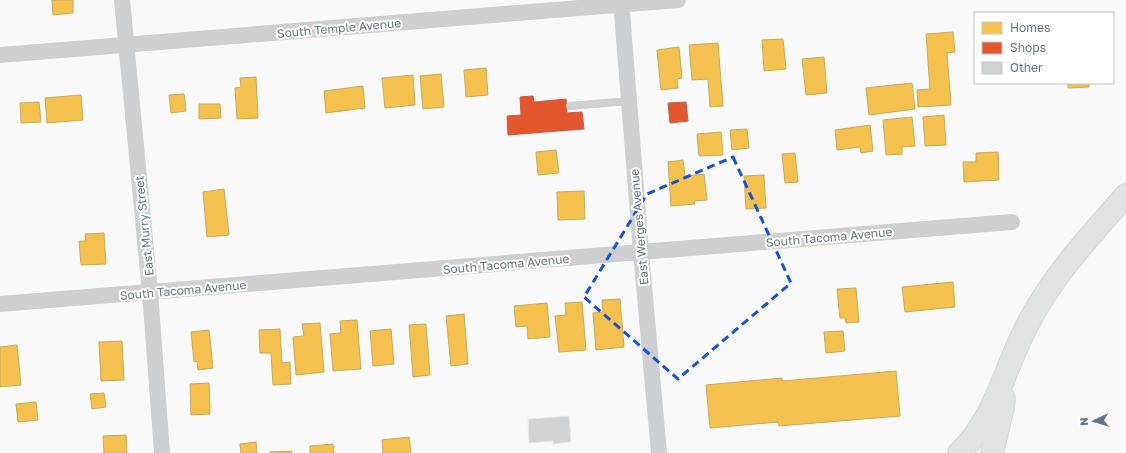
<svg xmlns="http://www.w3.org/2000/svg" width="1126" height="453" font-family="'Golos Text',sans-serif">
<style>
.homes{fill:#f2c14e;stroke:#c8aa5e}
.shops{fill:#e4572e;stroke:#be6048}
.building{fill:#d0d2d3;stroke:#e8e8e8}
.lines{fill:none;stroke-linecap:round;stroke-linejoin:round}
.highway-casing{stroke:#d5d6d6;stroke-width:24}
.lane{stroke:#cecfd0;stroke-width:8}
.street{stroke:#cecfd0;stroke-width:16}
.highway{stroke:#e1e2e2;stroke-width:22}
.marked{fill:none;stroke:#1d4ed8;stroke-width:3;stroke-dasharray:8 5;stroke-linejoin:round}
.labels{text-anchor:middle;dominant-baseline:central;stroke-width:4;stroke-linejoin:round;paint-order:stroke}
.street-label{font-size:12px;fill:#657683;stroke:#fff}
</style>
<rect width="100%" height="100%" fill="#f9f9f9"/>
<!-- homes -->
<g class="homes">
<polygon points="52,0 73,0 73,13 53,15"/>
<polygon points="953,32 955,52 947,53 951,105 918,107 917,90 930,89 926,34"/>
<polygon points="783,39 786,69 764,71 762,40"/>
<polygon points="718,43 723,106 710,107 708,79 692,80 689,45"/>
<polygon points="679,47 682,78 677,79 678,88 661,90 657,50"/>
<polygon points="824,57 827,93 806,95 802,59"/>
<polygon points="486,68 488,95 466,97 464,70"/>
<polygon points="441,74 444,107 423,109 420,76"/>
<polygon points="413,75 415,105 385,108 382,78"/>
<polygon points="256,77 258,118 237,119 235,88 241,87 240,78"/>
<polygon points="912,83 915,109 869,115 866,88"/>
<polygon points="1068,83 1089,83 1089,87 1068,88"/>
<polygon points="363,86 365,108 326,113 324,91"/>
<polygon points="184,94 186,111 171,113 169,95"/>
<polygon points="81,95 83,120 47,123 45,98"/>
<polygon points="39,102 41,122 21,123 20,103"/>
<polygon points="199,104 220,104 221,118 199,119"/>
<polygon points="944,115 946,145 925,146 923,117"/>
<polygon points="912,117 915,146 902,147 902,154 886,155 883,120"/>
<polygon points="870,125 873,151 861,153 860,147 837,150 835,130"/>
<polygon points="747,129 749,148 732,150 730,130"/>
<polygon points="721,132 723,155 699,156 697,134"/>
<polygon points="556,150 559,173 538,175 536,152"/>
<polygon points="998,152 999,180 964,182 963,162 976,162 976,153"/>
<polygon points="795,153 798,182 785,183 782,154"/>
<polygon points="683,160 685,176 704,174 707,200 694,201 695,204 671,206 668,162"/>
<polygon points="764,175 766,208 746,209 744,176"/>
<polygon points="224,189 229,235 207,237 203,192"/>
<polygon points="584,191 585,219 558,220 557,192"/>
<polygon points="104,233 106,264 81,265 79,241 86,241 85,234"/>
<polygon points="953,282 955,307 905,312 902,287"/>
<polygon points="856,288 859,322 846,323 845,318 840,318 837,289"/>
<polygon points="620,299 624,347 596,350 593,313 603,312 602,300"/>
<polygon points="582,302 586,350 559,352 555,316 566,315 565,303"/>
<polygon points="547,303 550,337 528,339 527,326 516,327 514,306"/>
<polygon points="464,314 468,364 451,366 446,316"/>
<polygon points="357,320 361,369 333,371 330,334 341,333 340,321"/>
<polygon points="320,323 324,372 296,375 293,337 304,336 302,324"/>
<polygon points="426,324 430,375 413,377 409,325"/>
<polygon points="280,329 282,363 290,362 291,384 273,385 271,353 260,353 259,330"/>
<polygon points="391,329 394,364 373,366 370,331"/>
<polygon points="209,330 213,368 198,370 197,361 194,362 191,332"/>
<polygon points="843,331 845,351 826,353 824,332"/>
<polygon points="122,341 124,380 101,381 99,342"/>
<polygon points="17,345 21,385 0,387 0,347"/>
<polygon points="896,371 900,416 779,426 778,422 710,428 706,385 782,378 782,381"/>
<polygon points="209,383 210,414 191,415 190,384"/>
<polygon points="104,393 106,407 92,409 90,394"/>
<polygon points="36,402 38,420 18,422 16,404"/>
<polygon points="126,435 127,453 104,453 103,436"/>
<polygon points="409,437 411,453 383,453 382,440"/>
<polygon points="256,442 257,453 241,453 240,444"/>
<polygon points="333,444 334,453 310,453 310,446"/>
<polygon points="292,451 292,453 270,453 270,452"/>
</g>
<!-- shops -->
<g class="shops">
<polygon points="533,96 534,102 566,99 567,113 582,112 584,129 508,135 507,116 521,115 520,97"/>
<polygon points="686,102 688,121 670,123 668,103"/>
</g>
<!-- building -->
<polygon class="building" points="569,416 571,442 553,444 553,441 529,443 528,419"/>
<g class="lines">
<defs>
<g id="highway">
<path d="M959,453C997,417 1005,364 1030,320C1055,273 1091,235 1126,195"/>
<polyline points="992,453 1003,407 1004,399"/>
</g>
</defs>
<!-- highway casing -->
<use href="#highway" class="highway-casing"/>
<!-- lane -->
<polyline class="lane" points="570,106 629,101"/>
<!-- street -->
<g class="street">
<polyline points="122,0 150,292 162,453"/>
<polyline points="621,0 641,252 659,453"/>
<polyline points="0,55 678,0"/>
<polyline points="0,304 1012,222"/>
</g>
<!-- highway -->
<use href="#highway" class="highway"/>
</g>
<!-- marked area -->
<path class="marked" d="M733,157L791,283L678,379L584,297L647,194Z"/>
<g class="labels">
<!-- street labels -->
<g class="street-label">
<text transform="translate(339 28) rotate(-5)">South Temple Avenue</text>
<text transform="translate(144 226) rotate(-96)">East Murry Street</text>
<text transform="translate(639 227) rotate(-95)">East Werges Avenue</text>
<text transform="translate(829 237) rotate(-5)">South Tacoma Avenue</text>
<text transform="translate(506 264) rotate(-5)">South Tacoma Avenue</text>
<text transform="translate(183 290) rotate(-5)">South Tacoma Avenue</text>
</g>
</g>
<!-- legend -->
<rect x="974" y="12" width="140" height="72" fill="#ffffff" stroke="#c1c8cd"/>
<rect x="982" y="22" width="20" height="12" fill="#f2c14e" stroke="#c1c8cd"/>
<text x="1010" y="32" font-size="12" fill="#657683">Homes</text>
<rect x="982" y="42" width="20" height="12" fill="#e4572e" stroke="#c1c8cd"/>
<text x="1010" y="52" font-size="12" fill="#657683">Shops</text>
<rect x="982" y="62" width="20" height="12" fill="#d0d2d3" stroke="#c1c8cd"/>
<text x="1010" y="72" font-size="12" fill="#657683">Other</text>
<!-- north arrow -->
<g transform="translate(1094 421) rotate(266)" stroke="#ffffff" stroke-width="3" paint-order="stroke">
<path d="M0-3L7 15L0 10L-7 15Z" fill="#657683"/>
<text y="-6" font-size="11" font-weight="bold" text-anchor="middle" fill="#657683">N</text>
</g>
</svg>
